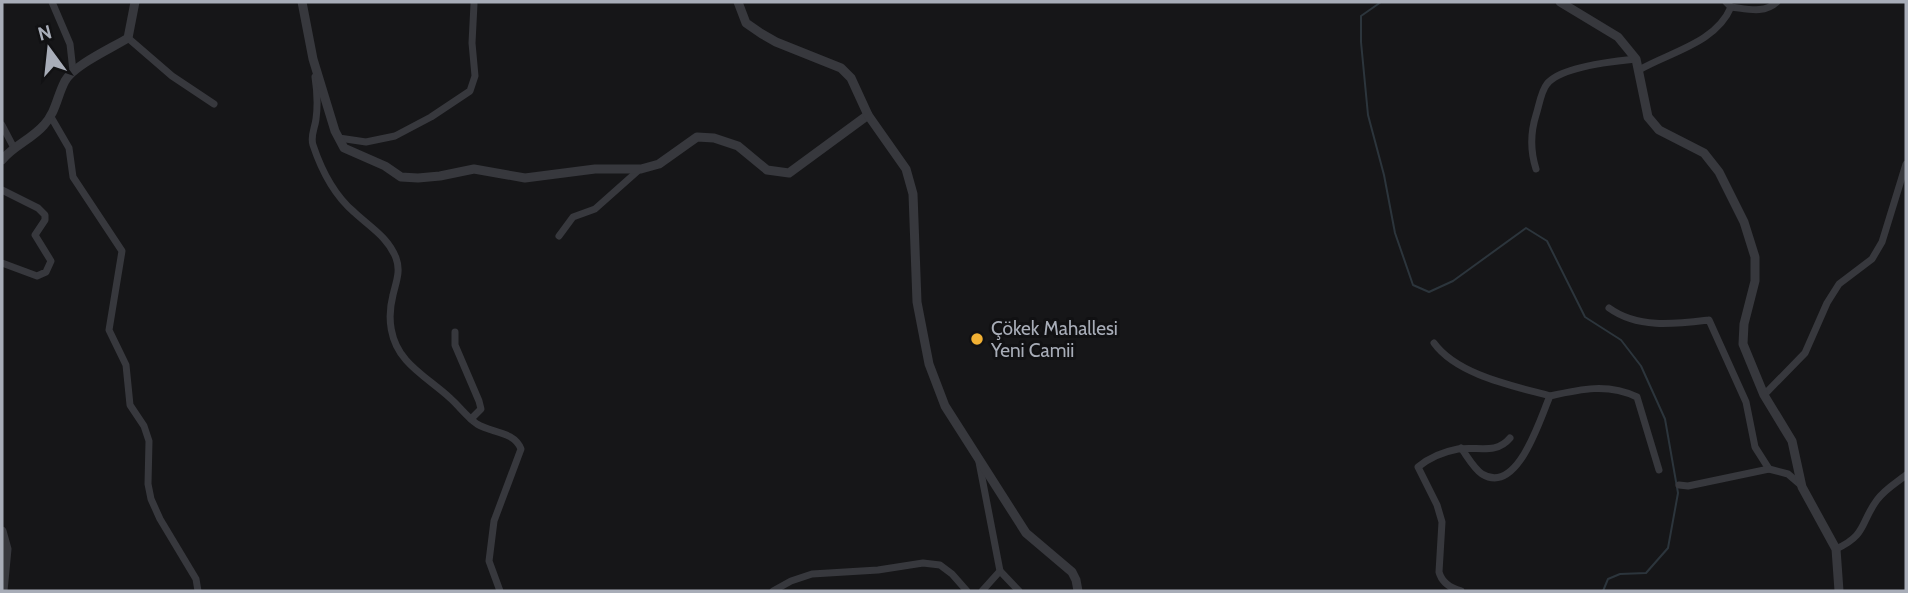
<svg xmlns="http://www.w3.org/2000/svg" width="1908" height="593" font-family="Cabin,sans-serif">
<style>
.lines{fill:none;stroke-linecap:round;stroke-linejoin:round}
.stream{stroke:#2c353c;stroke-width:2}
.minor{stroke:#37383d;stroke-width:7}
.tertiary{stroke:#37383d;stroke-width:9}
.poi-dot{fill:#f2b134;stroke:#111113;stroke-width:2.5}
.labels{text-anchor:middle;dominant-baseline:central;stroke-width:6;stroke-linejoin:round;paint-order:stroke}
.poi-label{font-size:19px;fill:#a8adb8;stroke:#111113;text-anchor:start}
</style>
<rect width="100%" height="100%" fill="#161618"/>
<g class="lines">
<!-- stream -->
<polyline class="stream" points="1381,2 1361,16 1361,42 1368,115 1384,175 1395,233 1413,285 1429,292 1453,281 1526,228 1547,241 1585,317 1621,340 1641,366 1665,419 1678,493 1668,548 1646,573 1620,574 1608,579 1603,591"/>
<!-- minor -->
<g class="minor">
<polyline points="52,2 70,44 73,71"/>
<path d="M1731,7C1748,9 1764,14 1777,2"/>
<polyline points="128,38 172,76 214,104"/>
<path d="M1639,70C1670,52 1716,43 1731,7L1726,2"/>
<path d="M315,77C317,90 318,105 316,119C315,128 310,136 313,145C321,169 334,195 354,212C370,227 388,237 396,258C401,271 396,282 393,295C387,318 390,342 406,360C418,374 436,385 450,398C459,406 467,417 477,424C491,433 514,431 521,449L494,521L489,561L500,591"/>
<polyline points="51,117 69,148 73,177 122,251 109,330 126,365 130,405 144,426 149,441 148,484 151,499 160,519 196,579 198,591"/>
<polyline points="2,125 14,148"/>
<polyline points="339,138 366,142 395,136 431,117 470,91 475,76 472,43 474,4"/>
<path d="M1536,169C1530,150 1530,134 1536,115C1539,106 1541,91 1547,84C1560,67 1615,61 1636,59"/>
<polyline points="2,190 38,208 45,215 45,220 35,235 51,261 46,272 37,276 2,263"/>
<polyline points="559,236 573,217 595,209 640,169"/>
<path d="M1609,308C1638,329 1675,324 1709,320L1746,402L1755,447L1769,469"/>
<polyline points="455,332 455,345 479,401 481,409 471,419"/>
<path d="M1434,343C1457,375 1514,386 1550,396"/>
<polyline points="1764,395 1805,353 1827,303 1839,284 1872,259 1882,242 1906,164"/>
<path d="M1461,448C1467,456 1474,469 1482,474C1518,496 1540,418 1550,396C1581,389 1608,383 1637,397L1659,470"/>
<polyline points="979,462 1000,571 1019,591"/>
<polyline points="1679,485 1688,486 1769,469 1788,474 1802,486"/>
<path d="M1836,549C1867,535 1860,523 1877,500C1885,489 1896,483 1906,475"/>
<polyline points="773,591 791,581 812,574 878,570 923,563 940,565 952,574 967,591"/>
<polyline points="982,591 1000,571"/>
<path d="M1461,591C1450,588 1442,583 1439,572L1442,522L1437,505L1418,467C1430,457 1442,452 1458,449C1477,446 1496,455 1510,438"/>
</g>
<!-- tertiary -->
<g class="tertiary">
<polyline points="302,2 313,59 335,131 344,148 385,166 401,177 418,178 440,176 474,169 525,178 595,169 641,169 659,164 697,137 714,138 738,146 767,170 789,173 868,115"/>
<polyline points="738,2 746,23 762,34 776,42 841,68 851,78 868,115 906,169 913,194 917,302 929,364 945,406 1026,533 1072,572 1076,580 1078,591"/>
<polyline points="1560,2 1618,37 1636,59 1648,117 1659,130 1704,153 1719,172 1744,222 1755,257 1755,281 1744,324 1743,344 1764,395 1792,441 1802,487 1836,549 1839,591"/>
<path d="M2,160C13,146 32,139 44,125C56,112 57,96 65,81C74,65 112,48 128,38L135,2"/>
<polyline points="2,531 7,549 3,591"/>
</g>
</g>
<!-- markers -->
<circle class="poi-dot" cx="977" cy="339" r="7"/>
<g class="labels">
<!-- poi labels -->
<g class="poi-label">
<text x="991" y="328">Çökek Mahallesi<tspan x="991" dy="22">Yeni Camii</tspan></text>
</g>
</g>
<!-- border -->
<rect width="1908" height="593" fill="none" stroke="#a8adb8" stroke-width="7"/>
<!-- north arrow -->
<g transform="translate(49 49) rotate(345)" stroke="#111113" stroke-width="5" paint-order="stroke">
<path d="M0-5L12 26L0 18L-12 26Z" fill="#a8adb8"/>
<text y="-10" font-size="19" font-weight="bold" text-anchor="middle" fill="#a8adb8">N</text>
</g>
</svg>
